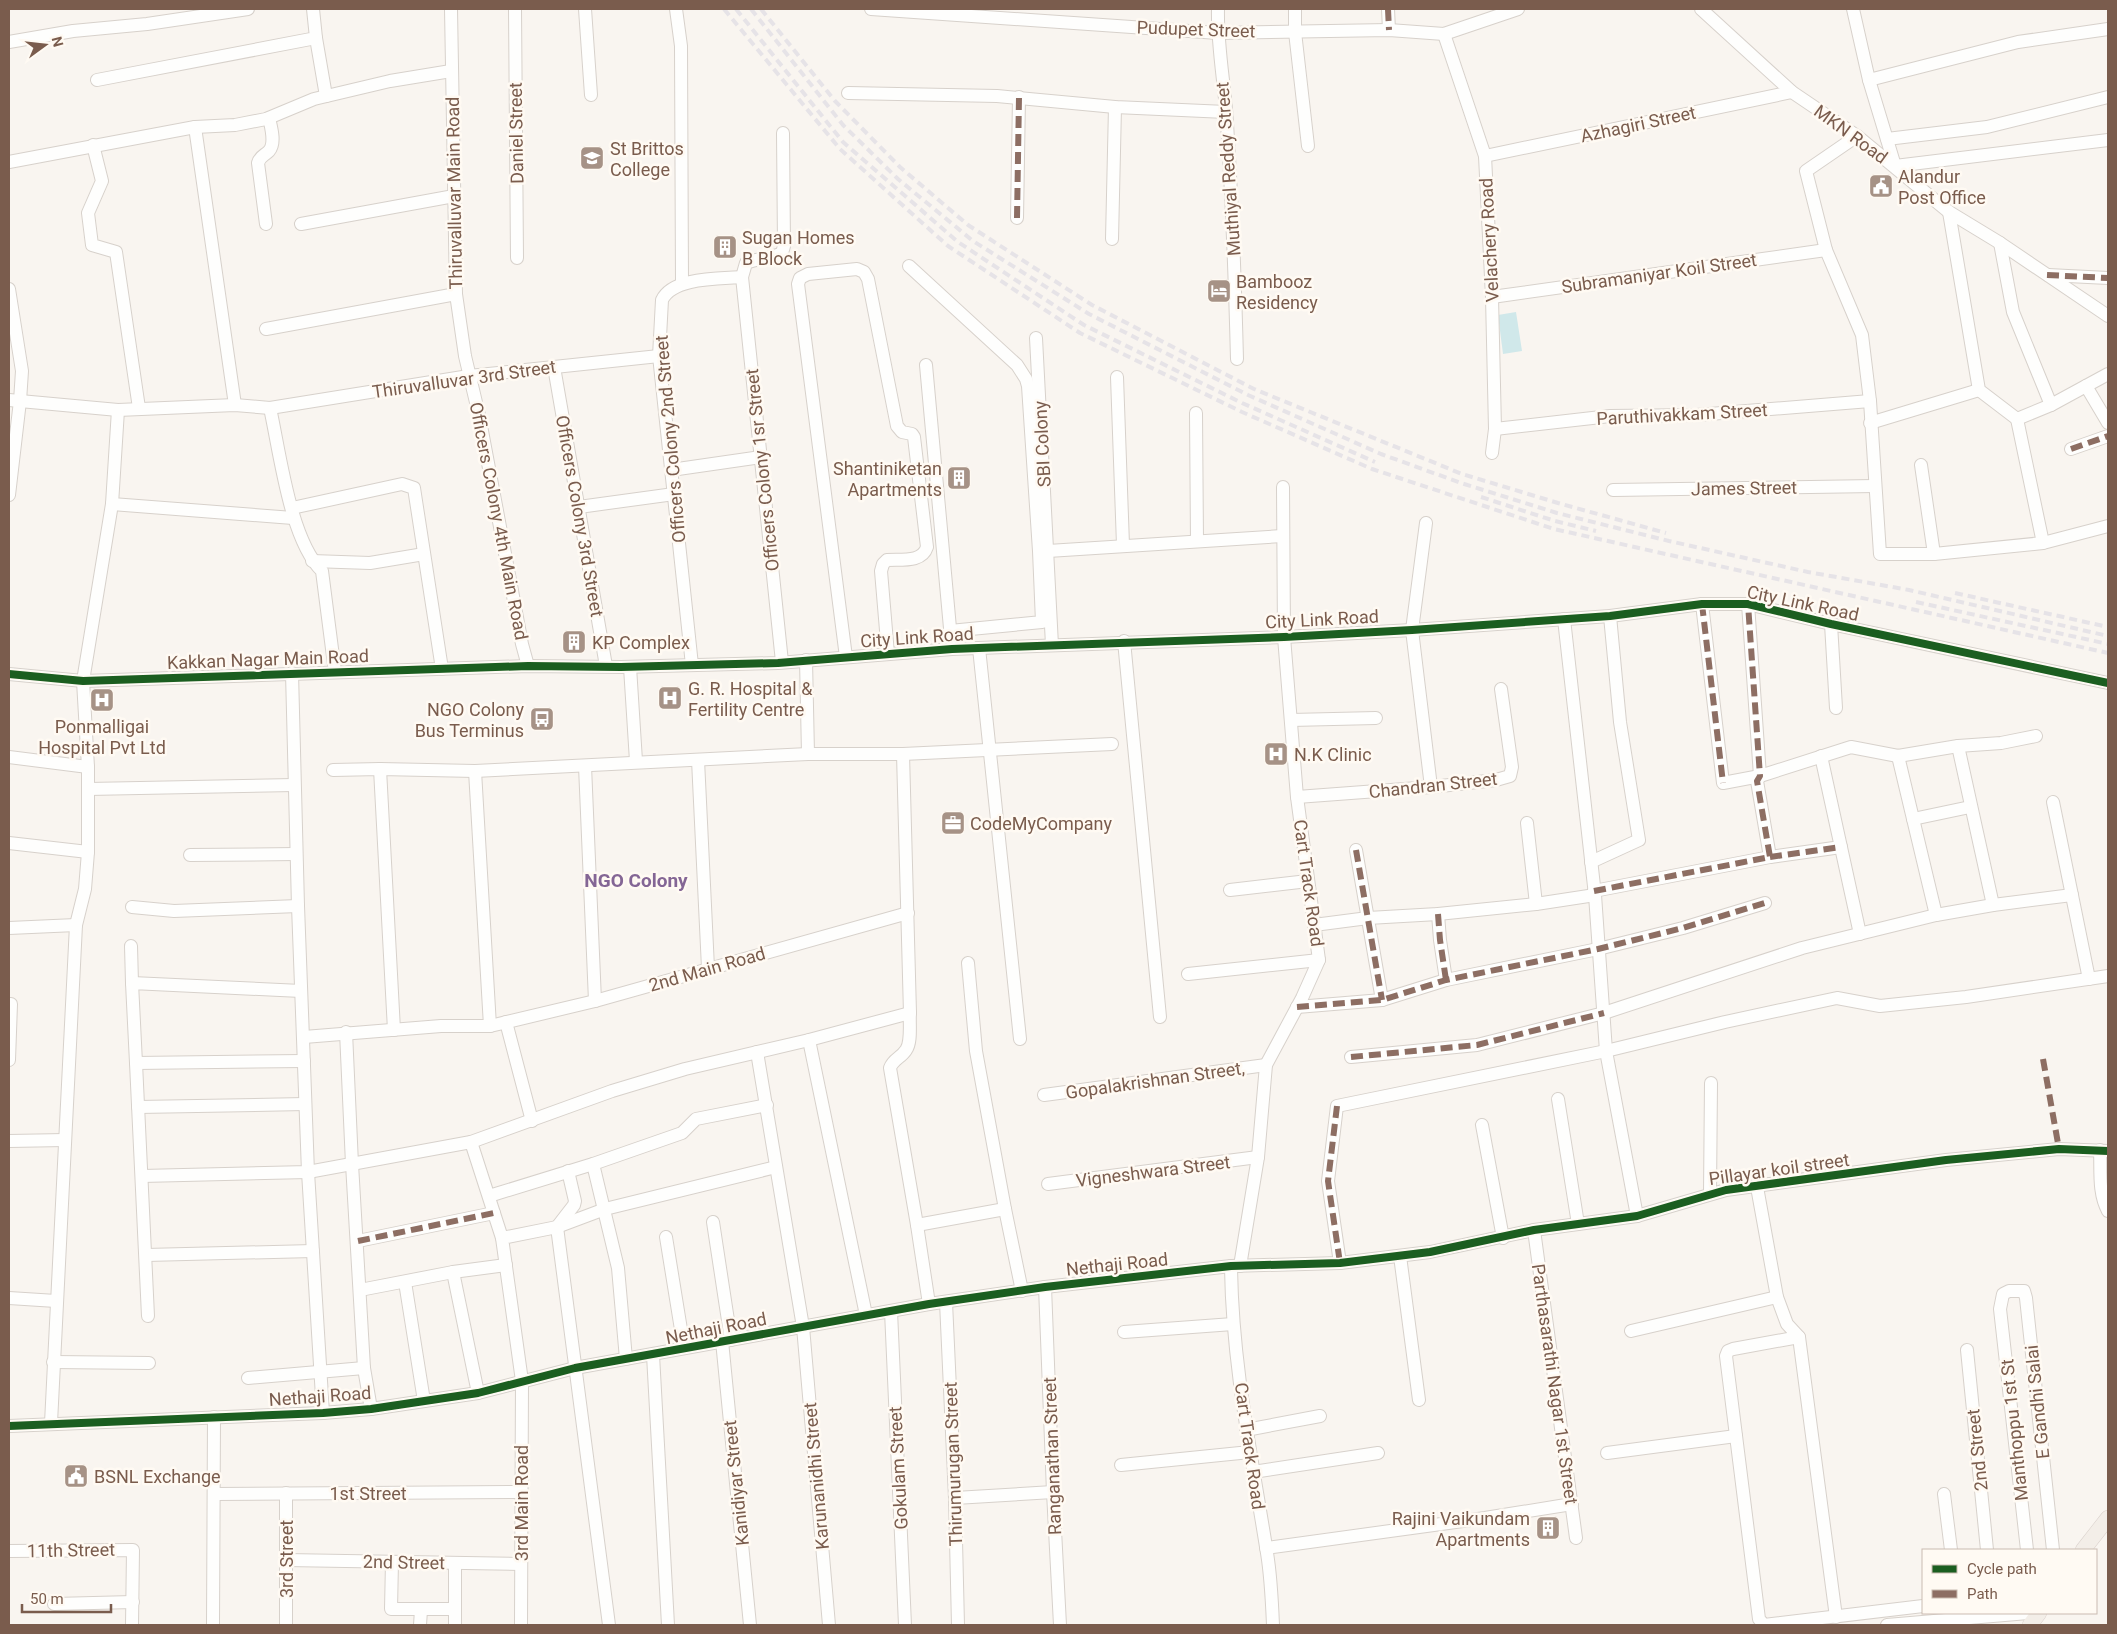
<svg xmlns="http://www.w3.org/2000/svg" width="2117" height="1634" font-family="Roboto,sans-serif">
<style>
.water{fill:#d0e8ea}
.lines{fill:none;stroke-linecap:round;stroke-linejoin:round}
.minor-casing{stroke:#d7d1cb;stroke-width:14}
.major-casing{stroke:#dad1cc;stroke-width:16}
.minor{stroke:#fefefd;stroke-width:12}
.major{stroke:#f3eee8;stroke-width:15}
.rail{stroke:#e6e3e7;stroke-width:4;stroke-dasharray:8 5;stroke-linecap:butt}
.quiet{stroke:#8d6e63;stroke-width:6;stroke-dasharray:12 6;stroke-linecap:butt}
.cycleway-casing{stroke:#fffaf3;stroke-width:11}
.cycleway{stroke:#1b5e20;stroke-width:8}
.labels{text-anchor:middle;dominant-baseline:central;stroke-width:5;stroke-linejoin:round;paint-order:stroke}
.street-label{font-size:18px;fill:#7a5c4d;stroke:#fffaf3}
.poi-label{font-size:18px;fill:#7a5c4d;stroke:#fffaf3;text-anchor:start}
.neighbourhood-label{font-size:19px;font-weight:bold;fill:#846695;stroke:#fffaf3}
</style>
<rect width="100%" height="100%" fill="#f9f5f0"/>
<!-- water -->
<polygon class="water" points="1516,312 1522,351 1503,354 1498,315"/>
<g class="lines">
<defs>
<g id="minor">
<polyline points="451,9 456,294 465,356 479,415 522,644 528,666"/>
<polyline points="515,9 517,258"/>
<polyline points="585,9 591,95"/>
<polyline points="676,9 681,46 682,283"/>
<polyline points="871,9 1218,33 1389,30 1444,34 1518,9"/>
<path d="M1218,9C1217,47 1225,85 1227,123C1232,201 1235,280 1237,359"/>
<polyline points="1295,9 1295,32 1308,146"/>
<polyline points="1388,9 1389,30"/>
<polyline points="1701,9 1792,92 1857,136 1949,212 2000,243 2108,316"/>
<polyline points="1853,9 1869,80 1895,166 2108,140"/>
<polyline points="1444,34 1485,156 1492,297 1495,429 1492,453"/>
<polyline points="316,38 326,96"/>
<polyline points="9,42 73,31 147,24 248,9"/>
<polyline points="97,80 316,38 313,9"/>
<polyline points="1869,80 2018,42 2108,29"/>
<polyline points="848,93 997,96 1115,107 1226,112"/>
<polyline points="195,127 235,405"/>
<polyline points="1857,136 1806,171 1826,250 1862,335 1870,401 1880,554 1934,554 2043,543 2108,526"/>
<polyline points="1887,139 1987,127 2108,97"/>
<polyline points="93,145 102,181 88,213 92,245 116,252 139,408"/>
<polyline points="1485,156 1792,92"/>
<polyline points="9,162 195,127 235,125 266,119 314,99 390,81 451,71"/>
<polyline points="1949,212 1979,390 2017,419 2051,405 2108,374"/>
<polyline points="1017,218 1019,97"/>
<path d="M266,224L258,163C260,156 264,156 269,151C276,143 271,127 269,118"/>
<polyline points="301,224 454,196"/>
<polyline points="1112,239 1115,107"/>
<polyline points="2000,243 2013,312 2051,405"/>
<polyline points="909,266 1017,365 1026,379 1028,386 1039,551 1042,622 950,631"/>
<polyline points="2048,275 2108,278"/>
<polyline points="9,289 22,371 20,401 9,495"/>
<polyline points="1492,297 1826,250"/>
<polyline points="266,329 456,294"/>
<polyline points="1036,338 1052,645"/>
<polyline points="926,365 951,639"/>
<polyline points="554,367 606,666"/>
<polyline points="1117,377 1123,545"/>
<polyline points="2086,386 2108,423"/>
<polyline points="9,400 118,410 235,405 270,408 469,376 659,356"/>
<path d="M270,408C280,453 290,540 322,571L335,672"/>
<polyline points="1196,413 1197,541"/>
<polyline points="2017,419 2043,543"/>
<polyline points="1870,423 1979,390"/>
<polyline points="1495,429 1610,416 1697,415 1870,401"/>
<polyline points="2071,449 2108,436"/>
<polyline points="1921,465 1934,554"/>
<polyline points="671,470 761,457"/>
<polyline points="1613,490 1875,486"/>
<polyline points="112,504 293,518"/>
<polyline points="579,507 674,494"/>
<polyline points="292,508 402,484 414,488 442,669"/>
<polyline points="1426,523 1412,630 1431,787"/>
<polyline points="1048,551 1282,536"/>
<polyline points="312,561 370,563 424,554"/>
<polyline points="1702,604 1723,783 1760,776 1851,747 1898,756 1958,746 2001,743 2036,736"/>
<polyline points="1564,619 1595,895 1606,1051 1637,1216"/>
<polyline points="1831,624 1836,708"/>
<polyline points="1124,641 1160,1017"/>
<polyline points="979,648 1020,1039"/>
<path d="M846,657L798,284L800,278L808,274L857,269L864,272L868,279L897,426L902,432L912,434L914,437L927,547C922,563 901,559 887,560L883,564L881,571L888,654"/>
<polyline points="806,660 808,754"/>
<path d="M782,662L742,277L746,263C758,258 771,259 782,253L784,246L783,133"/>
<path d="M692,665L659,356L662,300C673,277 719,279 742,277"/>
<polyline points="630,667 636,761"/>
<polyline points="292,673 298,906 308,1172 323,1413"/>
<polyline points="9,674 83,681 528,666 621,667 778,663 952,649 1284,637 1412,630 1610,616 1702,604 1748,604 1831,624 2108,683"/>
<polyline points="1291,720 1376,718"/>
<polyline points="1958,746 1993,905"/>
<path d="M903,754L910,1013C909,1023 912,1042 906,1050C901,1058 893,1059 890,1068L917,1225L1005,1209"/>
<polyline points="1821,756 1860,934"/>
<polyline points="1898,756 1936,915"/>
<polyline points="9,757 88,767"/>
<polyline points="698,760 708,968"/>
<polyline points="585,766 595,1001"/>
<polyline points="380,769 394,1030"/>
<polyline points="333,770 380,769 475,771 808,754 903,754 1112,744"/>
<polyline points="475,771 490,1026"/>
<polyline points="88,789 294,785"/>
<polyline points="1297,797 1431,787 1496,780 1510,776 1512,767 1501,689"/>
<polyline points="2053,802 2089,979"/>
<polyline points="1913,819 1970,807"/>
<polyline points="1527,823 1536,904"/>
<polyline points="9,843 88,852"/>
<polyline points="1356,850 1382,1000"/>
<polyline points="190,855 296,854"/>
<polyline points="1770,857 1841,847"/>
<polyline points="1591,862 1639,840 1620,722 1610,616"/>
<polyline points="1230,890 1308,881"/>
<polyline points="1594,891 1770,857 1757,781 1760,776 1748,604"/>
<polyline points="132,907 174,911 298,906"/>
<polyline points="1438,914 1440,940 1446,980"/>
<polyline points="1314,925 1368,918 1438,914 1536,904 1595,895"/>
<polyline points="9,928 76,925"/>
<polyline points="131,946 132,983"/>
<polyline points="968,963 976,1051 1005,1209 1022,1291"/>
<polyline points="1188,974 1319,960"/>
<polyline points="301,991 132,983 136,1063 304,1061"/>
<polyline points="9,1004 11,1004 9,1060"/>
<polyline points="1297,1007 1382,1000 1446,980 1598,949 1683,928 1765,903"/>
<polyline points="506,1022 532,1121"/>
<polyline points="346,1032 352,1164 364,1368 371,1409"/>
<polyline points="304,1037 441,1026 490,1026 595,1001 908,913"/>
<polyline points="809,1040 866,1315"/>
<polyline points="757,1052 803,1327 829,1625"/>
<polyline points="1351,1057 1477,1045 1604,1013 1802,948 1936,915 1993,905 2072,895"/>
<polyline points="136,1063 148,1316"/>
<polyline points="1044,1095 1266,1065"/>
<polyline points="1558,1099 1578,1224"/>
<polyline points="138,1107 305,1104"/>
<polyline points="1482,1125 1503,1238"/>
<polyline points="9,1141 65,1140"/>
<polyline points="471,1142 502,1238"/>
<path d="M2100,1150C2101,1170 2098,1193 2108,1211"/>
<polyline points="593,1164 618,1268 626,1359"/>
<polyline points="568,1171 575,1201 574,1205 557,1227 609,1625"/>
<polyline points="142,1176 308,1172 471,1142 612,1091 685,1069 809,1040 910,1013"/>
<polyline points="1048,1184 1258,1157"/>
<polyline points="1757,1187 1777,1297 1787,1324 1799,1337 1836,1617"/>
<polyline points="1710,1193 1711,1083"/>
<polyline points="489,1196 593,1164 682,1133 696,1119 767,1105"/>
<polyline points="713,1222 731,1340"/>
<polyline points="917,1225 929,1304"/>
<polyline points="1534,1230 1576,1538"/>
<polyline points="666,1237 684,1348"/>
<polyline points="358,1241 494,1213"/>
<polyline points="146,1255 313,1251"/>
<polyline points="1400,1256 1419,1400"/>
<polyline points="1340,1263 1328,1181 1337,1106 1606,1051 1725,1022 1837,998 1880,1006 1966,997 2108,976"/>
<path d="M1231,1266C1232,1363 1252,1458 1267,1553C1271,1577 1272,1601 1273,1625"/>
<polyline points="1240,1266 1258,1157 1266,1065 1302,998 1319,960 1297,797 1284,637 1283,487"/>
<polyline points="453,1272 478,1393"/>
<polyline points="405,1282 424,1401"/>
<polyline points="1045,1287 1053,1492 1060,1625"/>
<polyline points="360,1290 453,1272 506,1265"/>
<polyline points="9,1298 56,1301"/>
<polyline points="946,1302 955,1498 958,1625"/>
<polyline points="891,1311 905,1625"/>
<polyline points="1631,1331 1777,1297"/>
<polyline points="1124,1332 1233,1324"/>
<polyline points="1799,1337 1733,1349 1728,1351 1726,1356 1759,1619 1764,1625 1923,1606"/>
<polyline points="722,1341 750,1625"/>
<polyline points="1967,1350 1987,1550"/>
<polyline points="653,1355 668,1625"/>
<polyline points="53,1362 149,1363"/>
<polyline points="248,1378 364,1368"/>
<polyline points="51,1423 76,925 85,889 88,852 88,767 83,681 112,504 118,410"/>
<polyline points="9,1426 323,1413 371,1409 478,1393 575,1368 929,1304 1045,1287 1231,1266 1340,1263 1430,1252 1534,1230 1637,1216 1726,1190 1946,1160 2059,1149 2108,1151"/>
<polyline points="1246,1430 1320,1416"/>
<polyline points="1607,1453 1736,1436"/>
<polyline points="1121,1465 1250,1452"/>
<polyline points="1253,1472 1378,1453"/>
<polyline points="215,1494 522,1492"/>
<polyline points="1944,1494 1951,1550"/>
<polyline points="955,1498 1053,1492"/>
<polyline points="1266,1548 1485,1518 1572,1504"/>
<polyline points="2027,1550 2000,1309 2003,1294 2009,1291 2024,1291 2026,1298 2053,1550"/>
<polyline points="9,1551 133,1550 132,1625"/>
<polyline points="286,1560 521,1564"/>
<polyline points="392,1562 391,1609 455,1609"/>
<polyline points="54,1604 133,1602"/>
<polyline points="213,1625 214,1417"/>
<polyline points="286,1625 286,1493"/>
<polyline points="420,1625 421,1610"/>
<polyline points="455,1625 455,1563"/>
<polyline points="521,1625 522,1381 502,1238 557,1227 605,1209 776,1167"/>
<polyline points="1887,1625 2028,1613"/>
</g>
<g id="major">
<polyline points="2083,1550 2108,1518"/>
<polyline points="2030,1625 2039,1613"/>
</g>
</defs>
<!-- minor casing -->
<use href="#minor" class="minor-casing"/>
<!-- major casing -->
<use href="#major" class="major-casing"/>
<!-- minor -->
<use href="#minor" class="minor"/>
<!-- major -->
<use href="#major" class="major"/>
<!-- rail -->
<g class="rail">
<polyline points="724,9 840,149 948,246 1080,333 1242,412 1372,469 1554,529 2108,653"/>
<polyline points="736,9 843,142 958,242 1084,325 1242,403 1375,462"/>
<polyline points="751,9 843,125 898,179 973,241 1089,314 1248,395 1381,454 1461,483 1557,513 1669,541 1808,572 1909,590 2108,636"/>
<polyline points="761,9 835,101 900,167 968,225 1092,305 1254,389 1462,474 1558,503 1666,533"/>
<polyline points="1481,497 1555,521 1596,531"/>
<polyline points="1955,593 2108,627"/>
<polyline points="1916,602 2108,644"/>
</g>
<!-- quiet -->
<g class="quiet">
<polyline points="1388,9 1389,30"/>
<polyline points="1017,218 1019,97"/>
<polyline points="2047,275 2108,278"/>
<polyline points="2071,449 2108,436"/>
<polyline points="1702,604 1723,783"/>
<polyline points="1356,850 1382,1000"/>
<polyline points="1770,857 1841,847"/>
<polyline points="1594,891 1770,857 1757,781 1760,776 1748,604"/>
<polyline points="1438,914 1440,940 1446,980"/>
<polyline points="1297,1007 1382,1000 1446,980 1598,949 1683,928 1765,903"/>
<polyline points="1351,1057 1477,1045 1604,1013"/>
<polyline points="2043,1059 2059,1149"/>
<polyline points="1337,1106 1328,1181 1340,1263"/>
<polyline points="358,1241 494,1213"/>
</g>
<defs>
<g id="cycleway">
<polyline points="9,674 83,681 528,666 621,667 778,663 952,649 1284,637 1412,630 1610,616 1702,604 1748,604 1831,624 2108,683"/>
<polyline points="9,1426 323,1413 371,1409 478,1393 575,1368 929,1304 1045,1287 1231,1266 1340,1263 1430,1252 1534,1230 1637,1216 1726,1190 1946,1160 2059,1149 2108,1151"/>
</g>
</defs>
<!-- cycleway casing -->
<use href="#cycleway" class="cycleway-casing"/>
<!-- cycleway -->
<use href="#cycleway" class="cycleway"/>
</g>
<!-- icons -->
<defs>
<symbol id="university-square" viewBox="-11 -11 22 22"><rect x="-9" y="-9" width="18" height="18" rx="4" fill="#a69286" stroke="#fffaf3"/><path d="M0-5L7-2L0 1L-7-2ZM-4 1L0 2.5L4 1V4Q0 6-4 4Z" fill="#fff"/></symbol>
<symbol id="civic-square" viewBox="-11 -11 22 22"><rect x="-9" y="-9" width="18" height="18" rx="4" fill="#a69286" stroke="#fffaf3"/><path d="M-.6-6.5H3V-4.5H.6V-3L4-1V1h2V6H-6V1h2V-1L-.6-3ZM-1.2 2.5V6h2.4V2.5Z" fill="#fff"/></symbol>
<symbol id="building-square" viewBox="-11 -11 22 22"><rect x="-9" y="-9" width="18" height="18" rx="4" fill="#a69286" stroke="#fffaf3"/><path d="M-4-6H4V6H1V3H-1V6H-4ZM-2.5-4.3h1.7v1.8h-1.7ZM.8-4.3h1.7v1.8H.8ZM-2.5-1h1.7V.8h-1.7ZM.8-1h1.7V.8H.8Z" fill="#fff"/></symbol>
<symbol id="hotel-square" viewBox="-11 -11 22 22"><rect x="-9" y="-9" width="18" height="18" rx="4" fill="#a69286" stroke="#fffaf3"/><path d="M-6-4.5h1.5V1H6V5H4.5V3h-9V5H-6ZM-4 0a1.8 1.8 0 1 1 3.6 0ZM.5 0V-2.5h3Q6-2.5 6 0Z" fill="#fff"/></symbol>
<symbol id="hospital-square" viewBox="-11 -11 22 22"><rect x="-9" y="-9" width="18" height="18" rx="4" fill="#a69286" stroke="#fffaf3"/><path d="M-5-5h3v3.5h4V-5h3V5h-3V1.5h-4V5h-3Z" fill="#fff"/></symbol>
<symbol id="bus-square" viewBox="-11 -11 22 22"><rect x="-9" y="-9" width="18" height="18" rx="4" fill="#a69286" stroke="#fffaf3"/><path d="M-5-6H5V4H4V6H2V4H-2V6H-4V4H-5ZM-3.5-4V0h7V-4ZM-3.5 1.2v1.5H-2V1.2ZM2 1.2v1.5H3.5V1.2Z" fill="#fff"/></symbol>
<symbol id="office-square" viewBox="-11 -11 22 22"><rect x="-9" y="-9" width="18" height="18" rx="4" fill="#a69286" stroke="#fffaf3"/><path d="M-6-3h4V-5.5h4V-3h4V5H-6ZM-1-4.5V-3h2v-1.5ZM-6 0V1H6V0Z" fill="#fff"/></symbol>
</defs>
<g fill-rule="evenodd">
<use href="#university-square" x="578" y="144" width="28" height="28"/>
<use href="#civic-square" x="1867" y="172" width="28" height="28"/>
<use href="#building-square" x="711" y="233" width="28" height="28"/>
<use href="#hotel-square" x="1205" y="277" width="28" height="28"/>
<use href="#building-square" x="945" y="464" width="28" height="28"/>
<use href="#building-square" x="560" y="628" width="28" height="28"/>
<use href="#hospital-square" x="656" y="684" width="28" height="28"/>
<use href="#hospital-square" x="88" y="686" width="28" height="28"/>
<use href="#bus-square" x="528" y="705" width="28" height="28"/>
<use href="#hospital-square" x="1262" y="740" width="28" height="28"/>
<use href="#office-square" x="939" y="809" width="28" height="28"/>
<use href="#civic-square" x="62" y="1462" width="28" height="28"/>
<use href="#building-square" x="1534" y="1514" width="28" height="28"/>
</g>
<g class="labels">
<!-- street labels -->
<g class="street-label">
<text transform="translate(1196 29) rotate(2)">Pudupet Street</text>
<text transform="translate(1638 124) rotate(-12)">Azhagiri Street</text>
<text transform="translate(516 133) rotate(-91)">Daniel Street</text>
<text transform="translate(1851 134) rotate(36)">MKN Road</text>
<text transform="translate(1228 169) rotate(-94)">Muthiyal Reddy Street</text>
<text transform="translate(454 193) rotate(-91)">Thiruvalluvar Main Road</text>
<text transform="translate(1489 240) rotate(-93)">Velachery Road</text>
<text transform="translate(1659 273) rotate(-8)">Subramaniyar Koil Street</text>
<text transform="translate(464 379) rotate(-8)">Thiruvalluvar 3rd Street</text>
<text transform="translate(1682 414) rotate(-3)">Paruthivakkam Street</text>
<text transform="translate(670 439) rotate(-95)">Officers Colony 2nd Street</text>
<text transform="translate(1042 444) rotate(-93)">SBI Colony</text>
<text transform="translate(762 470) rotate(-96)">Officers Colony 1sr Street</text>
<text transform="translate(1744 488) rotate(-1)">James Street</text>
<text transform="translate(580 516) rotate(80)">Officers Colony 3rd Street</text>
<text transform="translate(499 521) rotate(79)">Officers Colony 4th Main Road</text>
<text transform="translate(1803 603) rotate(12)">City Link Road</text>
<text transform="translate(1322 619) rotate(-3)">City Link Road</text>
<text transform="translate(917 637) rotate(-4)">City Link Road</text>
<text transform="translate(268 659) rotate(-2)">Kakkan Nagar Main Road</text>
<text transform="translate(1433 785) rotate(-6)">Chandran Street</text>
<text transform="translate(1309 883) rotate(82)">Cart Track Road</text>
<text transform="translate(707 969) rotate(-16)">2nd Main Road</text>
<text transform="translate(1155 1080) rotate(-8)">Gopalakrishnan Street,</text>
<text transform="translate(1779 1169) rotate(-8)">Pillayar koil street</text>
<text transform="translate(1153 1171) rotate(-7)">Vigneshwara Street</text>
<text transform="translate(1117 1264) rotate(-6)">Nethaji Road</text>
<text transform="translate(716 1328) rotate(-11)">Nethaji Road</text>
<text transform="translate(1555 1384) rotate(82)">Parthasarathi Nagar 1st Street</text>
<text transform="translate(320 1396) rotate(-4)">Nethaji Road</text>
<text transform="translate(2037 1402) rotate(-96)">E Gandhi Salai</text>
<text transform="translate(2014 1430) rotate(-96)">Manthoppu 1st St</text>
<text transform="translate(1250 1446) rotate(82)">Cart Track Road</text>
<text transform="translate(1977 1450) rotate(-96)">2nd Street</text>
<text transform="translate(1052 1456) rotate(-92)">Ranganathan Street</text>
<text transform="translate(953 1464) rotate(-92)">Thirumurugan Street</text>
<text transform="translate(898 1468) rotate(-93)">Gokulam Street</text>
<text transform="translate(816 1476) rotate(-95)">Karunanidhi Street</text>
<text transform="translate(736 1483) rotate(-96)">Kanidiyar Street</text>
<text x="368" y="1493">1st Street</text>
<text transform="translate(521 1503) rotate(-90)">3rd Main Road</text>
<text transform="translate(71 1550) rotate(-1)">11th Street</text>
<text transform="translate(286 1559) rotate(-90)">3rd Street</text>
<text transform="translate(404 1562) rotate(1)">2nd Street</text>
</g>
<!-- poi labels -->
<g class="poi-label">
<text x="610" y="148">St Brittos<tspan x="610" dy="21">College</tspan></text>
<text x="1898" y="176">Alandur<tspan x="1898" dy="21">Post Office</tspan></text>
<text x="742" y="237">Sugan Homes<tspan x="742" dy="21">B Block</tspan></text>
<text x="1236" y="281">Bambooz<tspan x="1236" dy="21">Residency</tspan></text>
<text x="942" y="468" text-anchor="end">Shantiniketan<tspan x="942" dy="21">Apartments</tspan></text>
<text x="592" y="642">KP Complex</text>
<text x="688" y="688">G. R. Hospital &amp;<tspan x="688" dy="21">Fertility Centre</tspan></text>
<text x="524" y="709" text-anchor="end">NGO Colony<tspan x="524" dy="21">Bus Terminus</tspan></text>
<text x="102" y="726" text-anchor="middle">Ponmalligai<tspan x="102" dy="21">Hospital Pvt Ltd</tspan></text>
<text x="1294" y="754">N.K Clinic</text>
<text x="970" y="823">CodeMyCompany</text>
<text x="94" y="1476">BSNL Exchange</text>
<text x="1530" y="1518" text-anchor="end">Rajini Vaikundam<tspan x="1530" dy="21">Apartments</tspan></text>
</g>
<!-- neighbourhood labels -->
<g class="neighbourhood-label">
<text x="636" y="880">NGO Colony</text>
</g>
</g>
<!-- border -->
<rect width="2117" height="1634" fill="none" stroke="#7a5c4d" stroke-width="20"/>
<!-- legend -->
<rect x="1922" y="1549" width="175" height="65" fill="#fffaf3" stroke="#cabbb1"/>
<rect x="1932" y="1565" width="25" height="8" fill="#1b5e20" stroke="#cabbb1"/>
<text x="1967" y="1574" font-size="15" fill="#7a5c4d">Cycle path</text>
<rect x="1932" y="1590" width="25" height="8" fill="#8d6e63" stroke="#cabbb1"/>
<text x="1967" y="1599" font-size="15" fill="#7a5c4d">Path</text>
<!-- north arrow -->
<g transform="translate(45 45) rotate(75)" stroke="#fffaf3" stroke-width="4" paint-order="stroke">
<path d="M0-4L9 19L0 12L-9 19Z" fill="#7a5c4d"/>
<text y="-8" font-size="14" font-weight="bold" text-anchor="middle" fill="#7a5c4d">N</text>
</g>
<!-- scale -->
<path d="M22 1604v8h89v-8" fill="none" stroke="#7a5c4d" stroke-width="2.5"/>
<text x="30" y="1604" font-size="15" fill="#7a5c4d" stroke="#fffaf3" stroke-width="4" paint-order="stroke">50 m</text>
</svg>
